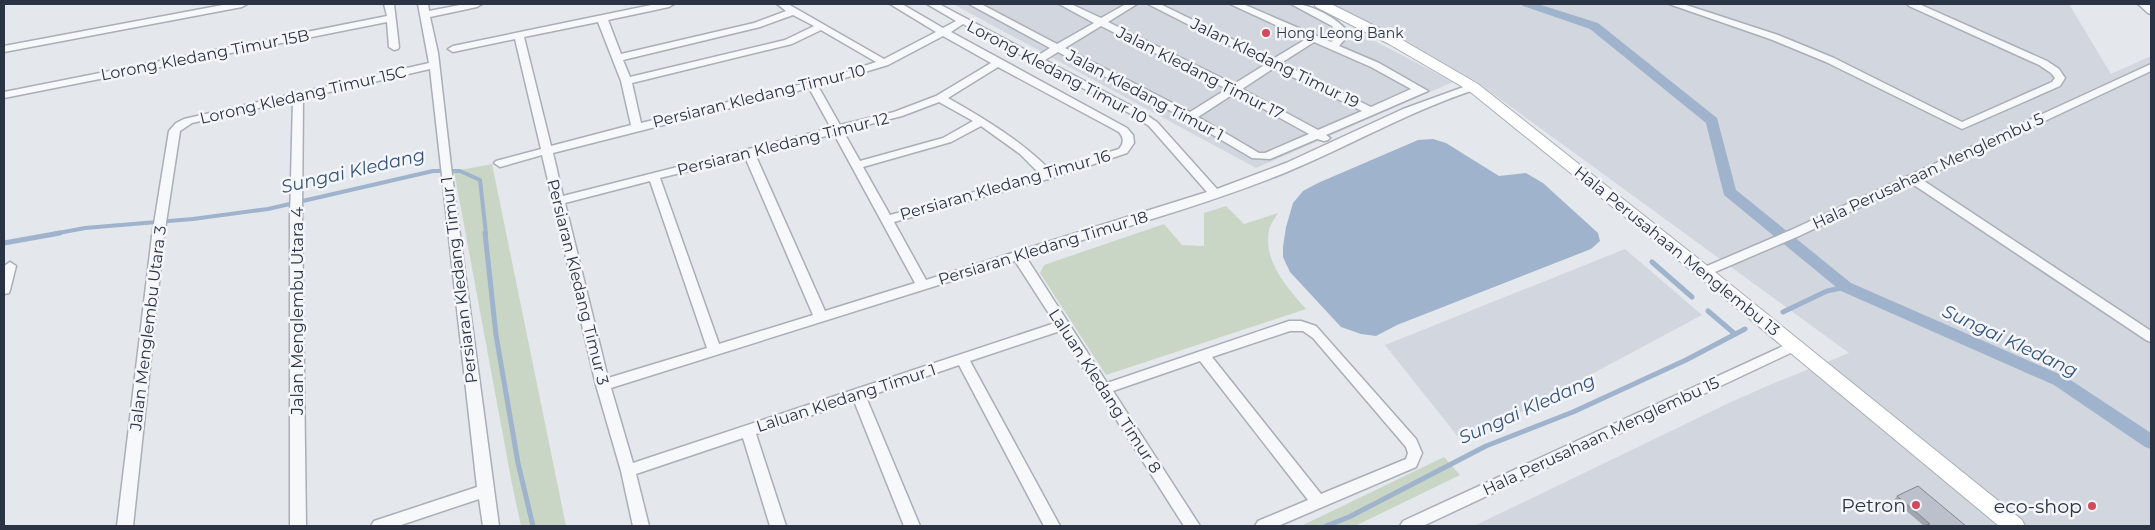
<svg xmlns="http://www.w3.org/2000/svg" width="2155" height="530" font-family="Montserrat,sans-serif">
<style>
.built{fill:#d2d6de}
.green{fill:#c9d6c5}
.water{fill:#9fb4cc}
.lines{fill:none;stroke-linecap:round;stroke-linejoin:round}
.stream-far1{stroke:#9fb4cc;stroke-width:4}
.stream{stroke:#9fb4cc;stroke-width:5}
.canal{fill:#9fb4cc;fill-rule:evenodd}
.street-casing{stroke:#a9aeb7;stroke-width:3}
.secondary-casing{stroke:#a9aeb7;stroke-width:2}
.street{fill:#f7f8fa;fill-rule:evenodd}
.secondary{fill:#fff;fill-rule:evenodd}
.wall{fill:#a1a5ae}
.building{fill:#bbc0ca;stroke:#83868d}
.poi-dot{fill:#d1495b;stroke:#f4f6f9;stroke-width:2}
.labels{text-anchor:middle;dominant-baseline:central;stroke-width:5;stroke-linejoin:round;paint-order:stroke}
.far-poi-label{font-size:14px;fill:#2b3445;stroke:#f4f6f9;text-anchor:start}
.street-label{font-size:16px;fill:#2b3445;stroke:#f4f6f9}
.water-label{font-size:18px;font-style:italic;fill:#34527a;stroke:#f4f6f9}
.near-poi-label{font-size:19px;fill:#2b3445;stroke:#f4f6f9;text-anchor:end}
</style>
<rect width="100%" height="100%" fill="#e4e7ec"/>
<!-- built -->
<g class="built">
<polygon points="953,4 1304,4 1453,82 1256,168"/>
<polygon points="1332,4 2069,4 2111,74 2151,56 2151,526 1474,526 1729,403 1774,383 1849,353 1477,82"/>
<polygon points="1625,249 1702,315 1463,443 1385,345"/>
</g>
<!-- green -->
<g class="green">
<polygon points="492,164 566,526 521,526 512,484 454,171"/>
<path d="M1226,206L1244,224L1278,213C1275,218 1270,225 1269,230C1263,262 1287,287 1306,309L1106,375L1040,273L1044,265L1164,224L1182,245L1204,246V213Z"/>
<polygon points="1444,457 1460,475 1355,526 1301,526"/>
</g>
<!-- water -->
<polygon class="water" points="1433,139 1446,143 1499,176 1526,173 1543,183 1598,233 1600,241 1591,249 1397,325 1376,336 1361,334 1341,327 1290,272 1283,257 1283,247 1286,227 1293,203 1303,191 1318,183 1418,140"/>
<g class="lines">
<!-- stream-far1 -->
<polyline class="stream-far1" points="53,234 85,228 193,219 268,209 433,171 460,171 480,180 486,234"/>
<!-- stream -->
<g class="stream">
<polyline points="485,233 496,335 518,463 533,526"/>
<polyline points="4,243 60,233"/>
<polyline points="1652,262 1692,297"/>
<polyline points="1708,311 1735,334"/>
<polyline points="1783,312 1827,291 1846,287"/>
<polyline points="1326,526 1349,517 1486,446 1573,412 1686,360 1745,329"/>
</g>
<!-- canal -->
<polygon class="canal" points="1521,4 1538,4 1598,23 1717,118 1736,190 1851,283 2066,377 2151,433 2151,449 2145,447 2054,385 1841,291 1724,195 1706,123 1590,29 1523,6"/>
<defs>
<g id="street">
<polygon points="228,4 247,4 242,7 4,52 4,46"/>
<polygon points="384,4 394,4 399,47 398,49 394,50 389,47 387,22 4,98 4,92 387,16"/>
<polygon points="418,4 428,4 429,11 465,4 482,4 477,7 430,17 438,53 452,175 499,526 483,526 479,499 398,526 371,526 374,521 477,487 430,69 303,98 302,217 306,526 290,526 290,217 293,100 192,123 180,131 164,236 133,526 117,526 152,236 169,131 176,123 184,119 429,63"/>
<path d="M656,4H674L669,7L608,20L621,54L754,23L786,11L777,4H788L884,59L936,32L890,4H902L943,28L956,21L927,4H939L1037,56L1050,48L969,4H981L1057,44L1094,23L1059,4H1071L1101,18L1126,4H1137L1108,22L1234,84L1266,64L1148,4H1160L1273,59L1306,39L1230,4H1243L1331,42L1335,38L1337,32L1332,26L1291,4C1309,3 1336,17 1347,31L1345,39L1339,46L1379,63L1428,91L1326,135L1330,138L1328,140L1324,141L1317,139L1270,159L1252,158L1186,119L1058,52L1045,60L1139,110L1157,122L1217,189L1286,163L1403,109L1469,85H1477L1478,87L1477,89C1409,111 1348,147 1282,174C1199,207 1111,231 1026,257L1107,383L1289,321H1301L1316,326L1416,439L1422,453L1416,467L1278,526H1255L1258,521L1308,500L1200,361L1113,391L1200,526H1184L1060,331L970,361L1060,526H1044L959,365L866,397L920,526H904L854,401L756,434L786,526H770L743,438L636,474L649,526H633L621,471L596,385L542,155L500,167L494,163L496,161L541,149L515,39L453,52L448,49L453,46ZM793,15L814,26L785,40L630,77L623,60L760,27ZM598,22L621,81L631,125L551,146L524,37ZM963,24L1131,114L1149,126L1207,192L926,280L894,222L1052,178L1127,153L1134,143L1133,135L1127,128L951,32ZM1101,26L1227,89L1190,112L1065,48ZM821,30L876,62L832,77L641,123L632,83L792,44ZM943,36L991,63L936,96L894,112L840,125L818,86L888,65ZM1314,42L1371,67L1411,89L1371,107L1281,63ZM998,67L1119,132C1124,138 1124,143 1119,149L1050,170C1020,140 985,119 948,98ZM1274,68L1362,111L1318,130L1242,89ZM809,88L831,128L563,196L553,153ZM1235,93L1309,134L1265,153H1259L1198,117ZM939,102L973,121L943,138L860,161L843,131L902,116ZM981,126L1020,154L1040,174L890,215L863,167L951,142ZM834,134L915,283L825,311L755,154ZM745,157L813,315L719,344L660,178ZM650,181L707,348L608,378L565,203ZM1015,261L1055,323L633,463L611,388ZM1290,331H1303L1313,338L1406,447L1408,453L1406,459L1321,494L1212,357Z"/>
<polygon points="1669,4 1683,4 1778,35 1834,58 1962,122 2052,82 2055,78 2051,73 2039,65 1909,6 1907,4 1919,4 2047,61 2059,69 2065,78 2060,86 1962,129 1826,62 1770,39"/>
<polygon points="2138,4 2148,4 2151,6 2151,14 2148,13"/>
<polygon points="2151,64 2151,71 1921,179 2151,331 2151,342 2146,340 1911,183 1799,236 1708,275 1704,276 1698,272 1700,269 1791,230"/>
<polygon points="10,262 16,266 10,290 9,293 4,294 4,266"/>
<polygon points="1794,341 1799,343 1801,346 1799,349 1423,526 1400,526 1403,521"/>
</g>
<polygon id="secondary" points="1314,4 1331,4 1399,38 1478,84 1710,268 2022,520 2025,526 1999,526 1698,276 1468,90 1389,44 1316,7"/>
</defs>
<!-- street casing -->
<use href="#street" class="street-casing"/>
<!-- secondary casing -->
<use href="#secondary" class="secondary-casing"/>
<!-- street -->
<use href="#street" class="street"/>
<!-- secondary -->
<use href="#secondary" class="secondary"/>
</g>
<!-- wall -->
<polygon class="wall" points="1897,496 1966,526 1924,526 1894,500"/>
<!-- building -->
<polygon class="building" points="1918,486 1966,526 1924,526 1930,524 1897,496"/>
<!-- markers -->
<g class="poi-dot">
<circle cx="1266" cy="33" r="5"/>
<circle cx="1916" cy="505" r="5"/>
<circle cx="2092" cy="506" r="5"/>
</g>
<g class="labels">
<!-- far-poi labels -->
<g class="far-poi-label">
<text x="1276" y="33">Hong Leong Bank</text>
</g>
<!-- street labels -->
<g class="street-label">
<text transform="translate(205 55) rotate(-11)">Lorong Kledang Timur 15B</text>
<text transform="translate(1275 63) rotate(26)">Jalan Kledang Timur 19</text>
<text transform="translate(1057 72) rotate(28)">Lorong Kledang Timur 10</text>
<text transform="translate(1200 73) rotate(27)">Jalan Kledang Timur 17</text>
<text transform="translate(303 95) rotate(-13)">Lorong Kledang Timur 15C</text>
<text transform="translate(1145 95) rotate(28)">Jalan Kledang Timur 1</text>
<text transform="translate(759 96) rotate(-14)">Persiaran Kledang Timur 10</text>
<text transform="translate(783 144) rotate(-14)">Persiaran Kledang Timur 12</text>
<text transform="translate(1928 171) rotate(-25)">Hala Perusahaan Menglembu 5</text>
<text transform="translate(1005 185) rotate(-16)">Persiaran Kledang Timur 16</text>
<text transform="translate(1043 248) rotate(-17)">Persiaran Kledang Timur 18</text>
<text transform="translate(1677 251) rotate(39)">Hala Perusahaan Menglembu 13</text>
<text transform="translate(459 280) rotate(-97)">Persiaran Kledang Timur 1</text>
<text transform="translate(578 282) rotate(76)">Persiaran Kledang Timur 3</text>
<text transform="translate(297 311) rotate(-90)">Jalan Menglembu Utara 4</text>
<text transform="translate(148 328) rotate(-83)">Jalan Menglembu Utara 3</text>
<text transform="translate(1105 391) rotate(57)">Laluan Kledang Timur 8</text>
<text transform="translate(846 398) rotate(-18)">Laluan Kledang Timur 1</text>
<text transform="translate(1601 436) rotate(-25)">Hala Perusahaan Menglembu 15</text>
</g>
<!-- water labels -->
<g class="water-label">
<text transform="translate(353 171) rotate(-13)">Sungai Kledang</text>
<text transform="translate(2010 341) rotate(25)">Sungai Kledang</text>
<text transform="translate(1527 409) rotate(-24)">Sungai Kledang</text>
</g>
<!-- near-poi labels -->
<g class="near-poi-label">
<text x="1906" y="505">Petron</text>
<text x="2082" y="506">eco-shop</text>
</g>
</g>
<!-- border -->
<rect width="2155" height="530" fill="none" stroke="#2b3445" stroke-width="10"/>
</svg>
